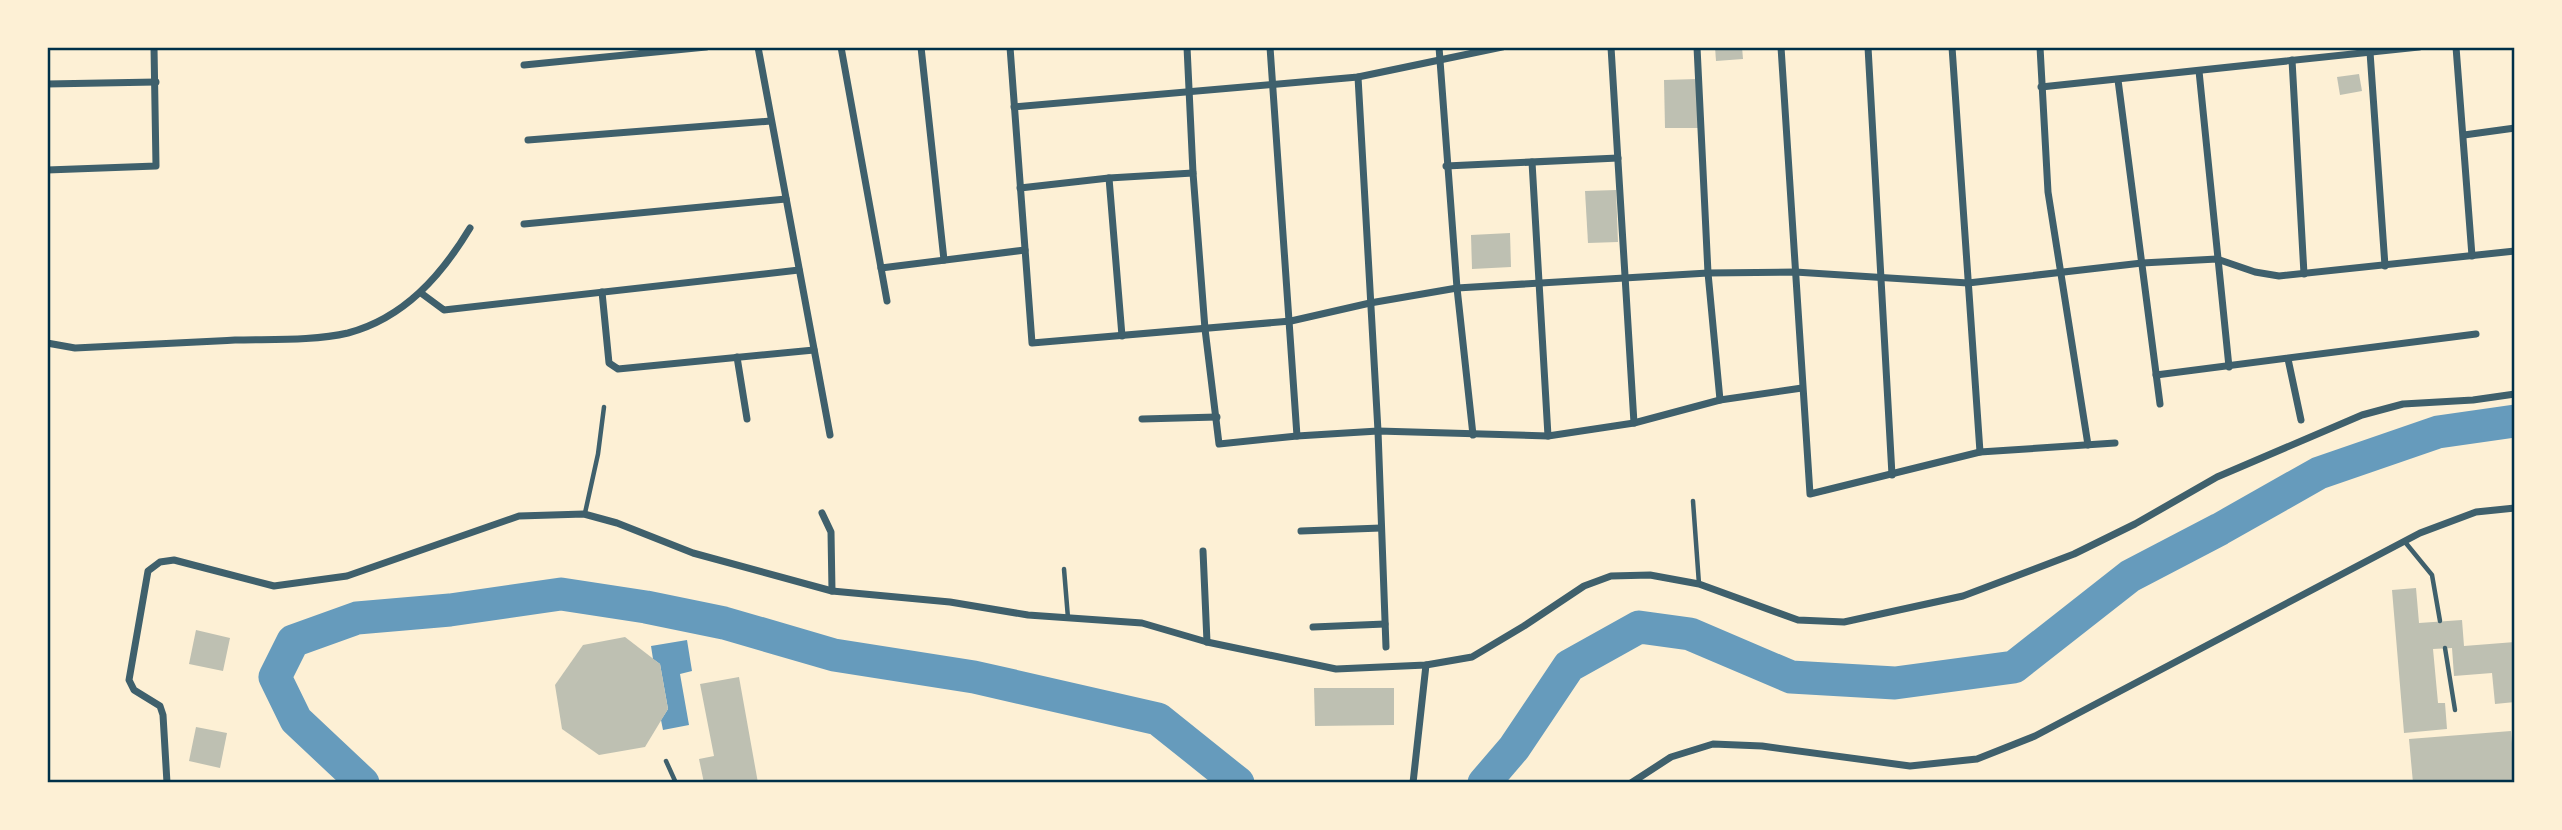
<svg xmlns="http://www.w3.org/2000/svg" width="2562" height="830" font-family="'Asap Condensed',sans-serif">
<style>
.water{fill:#669bbc}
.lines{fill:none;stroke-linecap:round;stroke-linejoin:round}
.river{stroke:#669bbc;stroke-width:33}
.building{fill:#bec0b2}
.service{stroke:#3f606c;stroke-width:4.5}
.minor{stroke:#3f606c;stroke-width:7}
.neatline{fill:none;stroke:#003049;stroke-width:2.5}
</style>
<rect width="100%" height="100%" fill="#fdf0d5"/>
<!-- water -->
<polygon class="water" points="687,640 692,671 680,674 689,725 663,730 661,720 668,709 660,664 653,659 651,646"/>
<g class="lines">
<!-- river -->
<g class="river">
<polyline points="363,783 296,720 275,677 293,641 357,618 450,610 561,594 646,607 724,623 834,655 974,677 1158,719 1238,783"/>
<polyline points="1484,783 1514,748 1569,666 1639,627 1690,634 1791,677 1895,683 2014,667 2130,576 2220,529 2319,473 2438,432 2515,421"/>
</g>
</g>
<!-- building -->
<g class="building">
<polygon points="1715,47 1742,47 1743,59 1716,61"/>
<polygon points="2359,74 2362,91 2340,95 2337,77"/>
<polygon points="1697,79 1698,128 1665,128 1664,80"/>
<polygon points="1616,190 1618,242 1588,243 1585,191"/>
<polygon points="1510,233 1511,267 1472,269 1471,235"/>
<polygon points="2416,588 2419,623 2462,620 2464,646 2515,642 2515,702 2495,704 2492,673 2454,676 2452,648 2433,649 2438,703 2445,703 2447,729 2404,733 2392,590"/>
<polygon points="196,630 230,638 223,671 189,664"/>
<polygon points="625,637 660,664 668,709 645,747 599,755 562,729 555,685 583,645"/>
<polygon points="739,677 758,783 704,783 699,759 714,756 700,684"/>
<polygon points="1314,688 1394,688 1394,725 1315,726"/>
<polygon points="196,727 227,733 220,768 189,761"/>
<polygon points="2511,731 2515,781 2413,783 2409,739"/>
</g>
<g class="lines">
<!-- service -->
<g class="service">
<polyline points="1693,501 1699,584"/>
<polyline points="585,513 598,454 604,407"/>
<polyline points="2405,542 2432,575 2440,621"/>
<polyline points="1064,569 1068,618"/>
<polyline points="2445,648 2455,710"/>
<polyline points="666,761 676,783"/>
</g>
<!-- minor -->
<g class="minor">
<polyline points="758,47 830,435"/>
<polyline points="841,47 887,301"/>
<polyline points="921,47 944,260"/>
<polyline points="1010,47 1032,343 1291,321 1370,303 1457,288 1708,273 1795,272 1968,283 2142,263 2217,259 2255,272 2279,276 2515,251"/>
<polyline points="1187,47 1193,173 1205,329 1219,444 1297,436 1378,431 1548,436 1634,423 1720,400 1802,388"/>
<polyline points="1270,47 1297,436"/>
<polyline points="1439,47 1457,288 1473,435"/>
<polyline points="1611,47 1634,423"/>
<polyline points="1697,47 1708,273 1720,400"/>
<polyline points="1781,47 1810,494 1980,452 2115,443"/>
<polyline points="1868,47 1892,475"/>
<polyline points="1952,47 1980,452"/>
<polyline points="2040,47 2048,192 2088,445"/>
<polyline points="2456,47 2472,256"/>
<polyline points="2370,52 2385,266"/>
<polyline points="2292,60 2304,274"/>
<polyline points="524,65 706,47"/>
<polyline points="2199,71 2229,367"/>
<polyline points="1358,77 1378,431 1386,647"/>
<polyline points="2118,80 2160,404"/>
<polyline points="47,84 156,82"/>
<polyline points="2041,87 2419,47"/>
<polyline points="1014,107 1358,77 1502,47"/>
<polyline points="2464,135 2515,128"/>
<polyline points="528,140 771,121"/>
<polyline points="1532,162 1548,436"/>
<polyline points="1446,166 1618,158"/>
<polyline points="47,170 156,166 154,47"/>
<polyline points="1109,178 1122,336"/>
<polyline points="1020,188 1109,178 1193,173"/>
<polyline points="524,224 786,199"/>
<polyline points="881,268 1025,250"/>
<polyline points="602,292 609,363 618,369 814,350"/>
<polyline points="421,293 444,310 799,270"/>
<path d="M47,343L75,348C129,345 182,343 235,340C271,339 314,341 348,333C404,318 441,276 470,228"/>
<polyline points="737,357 747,419"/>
<polyline points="2288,359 2301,420"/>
<polyline points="2156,375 2476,334"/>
<polyline points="1142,419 1217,417"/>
<polyline points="822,513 831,532 832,591"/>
<polyline points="1301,531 1381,528"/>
<polyline points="1203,551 1207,642"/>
<polyline points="1313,627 1385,624"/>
<polyline points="167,783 163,715 160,706 134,690 129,680 148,571 160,562 174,560 274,586 347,576 519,516 584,514 617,523 693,553 832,591 950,602 1028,615 1142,623 1207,642 1336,669 1426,665 1472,657 1524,626 1584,586 1611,576 1650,575 1699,584 1798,620 1844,622 1963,596 2074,554 2135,524 2217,477 2362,415 2403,404 2473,400 2515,394"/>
<polyline points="1413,783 1426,665"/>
<polyline points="1631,783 1671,757 1713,744 1762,746 1910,766 1977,759 2035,736 2420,533 2476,512 2515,508"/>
</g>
</g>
<!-- border -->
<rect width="2562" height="830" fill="none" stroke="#fdf0d5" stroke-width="98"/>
<rect x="49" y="49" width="2464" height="732" class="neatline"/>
</svg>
